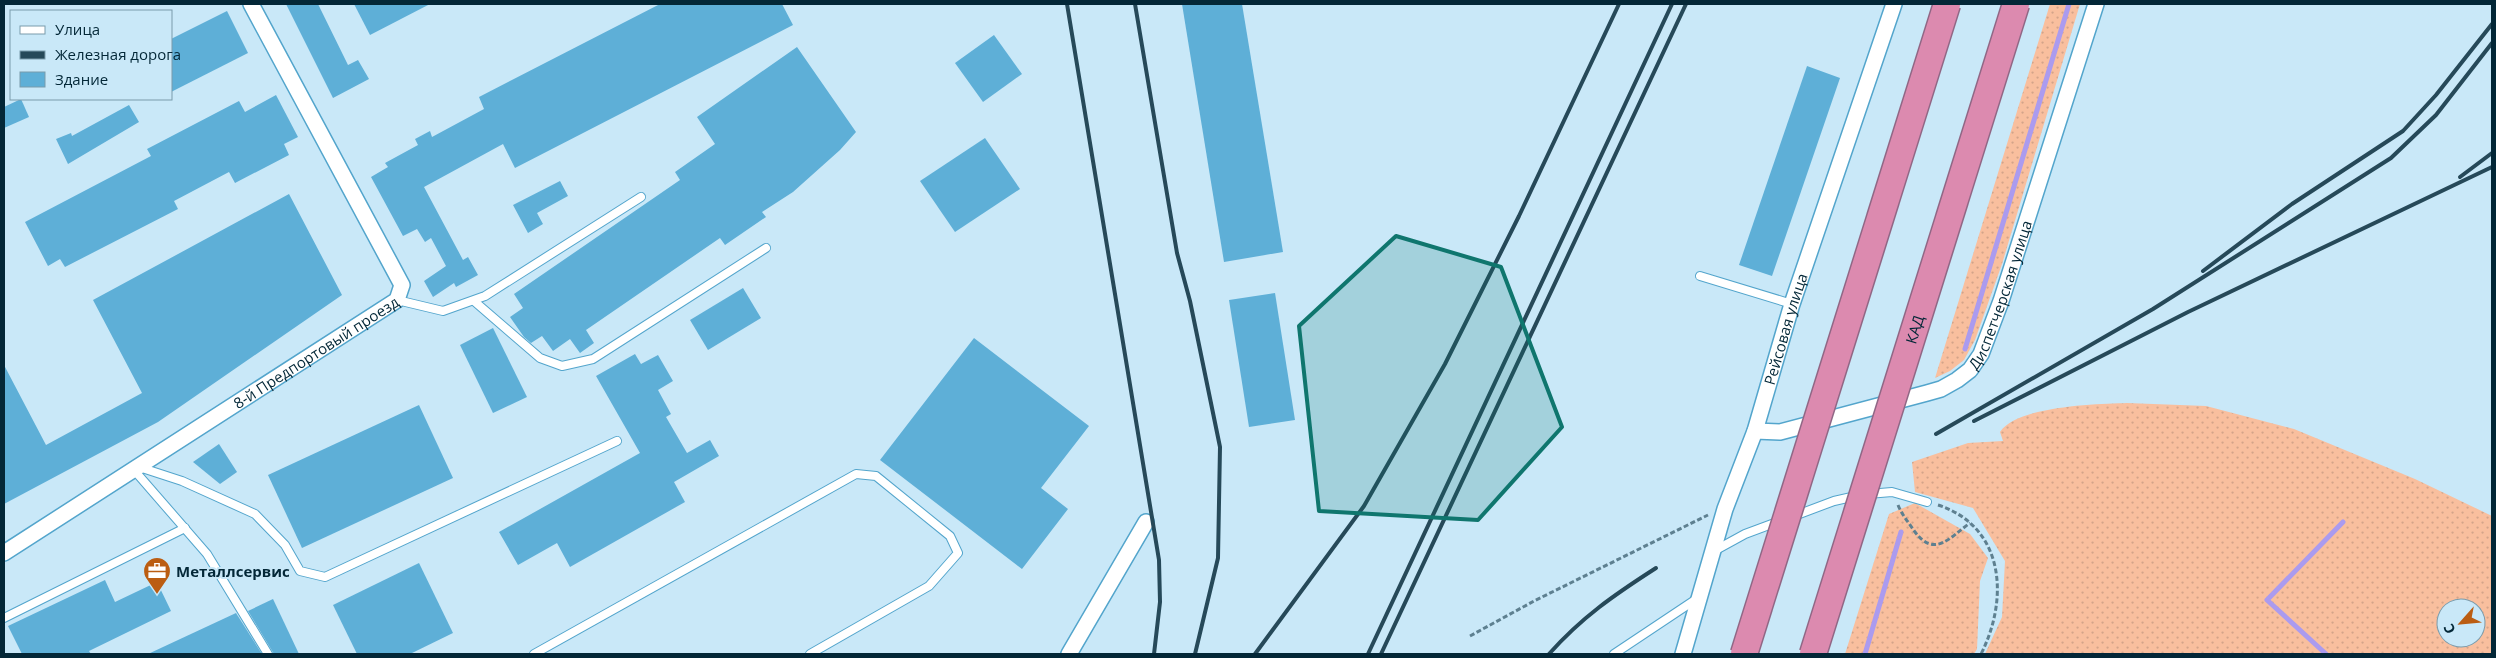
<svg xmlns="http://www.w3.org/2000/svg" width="2496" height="658" font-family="'Open Sans',sans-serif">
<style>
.grass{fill:url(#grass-dots);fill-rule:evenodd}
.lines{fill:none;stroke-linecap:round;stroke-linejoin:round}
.stream{stroke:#ab9bef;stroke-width:5}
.building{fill:#5eafd7}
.lane-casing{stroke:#53a5cc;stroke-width:10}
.street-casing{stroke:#53a5cc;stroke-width:18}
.path{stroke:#5e8090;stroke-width:3;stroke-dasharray:5 2.5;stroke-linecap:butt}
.lane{stroke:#fff;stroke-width:8}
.street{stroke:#fff;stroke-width:15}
.rail{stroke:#264959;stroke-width:4}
.highway-bridge-casing{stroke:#906785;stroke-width:29;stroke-linecap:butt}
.highway-bridge{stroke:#dc8aaf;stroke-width:26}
.marked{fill:#0f766e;fill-opacity:0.2;stroke:#0f766e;stroke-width:4;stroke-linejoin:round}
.labels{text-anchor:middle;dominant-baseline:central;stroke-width:4;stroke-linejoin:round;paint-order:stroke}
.street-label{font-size:15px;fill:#032737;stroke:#c9e8f8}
.poi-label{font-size:15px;font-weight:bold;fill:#032737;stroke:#c9e8f8;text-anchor:start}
</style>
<defs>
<pattern id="grass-dots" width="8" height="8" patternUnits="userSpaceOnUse" patternTransform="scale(1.25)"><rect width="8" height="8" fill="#f9bf9e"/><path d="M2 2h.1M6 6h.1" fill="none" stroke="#d4a489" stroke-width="1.8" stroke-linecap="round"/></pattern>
</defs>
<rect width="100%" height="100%" fill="#c9e8f8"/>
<!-- grass -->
<g class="grass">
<polygon points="2050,4 2080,4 2002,264 1975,340 1964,360 1950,371 1935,378"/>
<path d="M2127,403L2206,406L2294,429L2415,479L2492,516V654H1985L2002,617L2005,561L1973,508L1915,492L1912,462L1968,443L2003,441L2000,432C2017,406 2096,404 2127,403ZM2446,608H2476V638H2446Z"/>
<polygon points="1915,503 1970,534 1988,558 1980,581 1977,649 1974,654 1845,654 1889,514"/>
</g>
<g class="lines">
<!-- stream -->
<g class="stream">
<polyline points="1965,349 2069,4"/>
<polyline points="1865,654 1901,532"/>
<polyline points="2326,654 2267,600 2343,522"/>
</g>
</g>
<!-- building -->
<g class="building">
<polygon points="286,4 318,4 348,65 358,60 369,79 333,98"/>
<polygon points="354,4 430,4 370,35"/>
<polygon points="660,4 782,4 793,25 515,168 503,144 424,187 463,260 468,257 478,275 456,287 454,283 433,297 424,281 446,266 431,238 425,242 417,229 403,236 371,177 388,167 385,163 418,145 415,139 430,131 432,137 484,109 479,97"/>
<polygon points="1182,4 1242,4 1283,252 1224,262"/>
<polygon points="227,11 248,53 171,92 171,39"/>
<polygon points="994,35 1022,74 983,102 955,63"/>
<polygon points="797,47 856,132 840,150 793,192 762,212 766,217 725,245 720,238 586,330 594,343 580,353 570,339 553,351 542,336 531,343 524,337 510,317 523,308 514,294 680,180 675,172 715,144 697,117"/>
<polygon points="1807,66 1840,78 1772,276 1739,265"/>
<polygon points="276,95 298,137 284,144 289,155 235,183 229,172 174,201 178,209 65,267 60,259 48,266 25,222 151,156 147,149 239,101 245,112"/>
<polygon points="21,99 29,117 4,128 4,107"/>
<polygon points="129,105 139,122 68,164 56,139 71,133 72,136"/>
<polygon points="985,138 1020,189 955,232 920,181"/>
<polygon points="560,181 568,196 537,213 543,224 528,233 513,205"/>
<polygon points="289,194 342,295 158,422 4,504 4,365 46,445 142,393 93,300"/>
<polygon points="743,288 761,318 708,350 690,320"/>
<polygon points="1275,293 1295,420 1249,427 1229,300"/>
<polygon points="493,328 527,397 493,413 460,345"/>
<polygon points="974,338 1089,426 1041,488 1068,509 1022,569 880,460"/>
<polygon points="635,354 641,364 658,355 673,381 658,390 671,414 666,417 687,453 710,440 719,456 674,482 685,502 570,567 557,543 518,565 499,532 640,453 596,376"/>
<polygon points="419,405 453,478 302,548 268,475"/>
<polygon points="219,444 237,472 220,484 193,462"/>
<polygon points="419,563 453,633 410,654 357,654 333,605"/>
<polygon points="105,580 115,602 157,582 171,611 89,651 91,654 22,654 8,626"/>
<polygon points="273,599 299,654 274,654 248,611"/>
<polygon points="236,613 262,654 148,654"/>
</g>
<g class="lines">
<defs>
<g id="lane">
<polyline points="1700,276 1792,304"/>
<polyline points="397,300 443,311 485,296 641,197"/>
<polyline points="474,301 540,358 562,366 593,359 766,248"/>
<polyline points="139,467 182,481 255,514 285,545 300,571 325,577 617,441"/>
<polyline points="134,470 207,554 268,654"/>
<polyline points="1868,494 1892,492 1927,502"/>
<polyline points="1794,516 1834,501 1856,496"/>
<polyline points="1714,551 1745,534 1780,521"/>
<polyline points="4,618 185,528"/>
<polyline points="534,654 856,474 876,476 950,536 958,553 929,586 810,654"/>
<polyline points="1614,654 1698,598"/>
</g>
<g id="street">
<path id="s1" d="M1755,431L1780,432L1927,393L1941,389L1957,380L1970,370L1981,354L2001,301L2096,4"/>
<path id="s2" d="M4,553L397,300L402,285L251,4"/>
<polyline points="1069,654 1146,522"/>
<path id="s3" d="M1683,654L1725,509L1755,431L1792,304L1894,4"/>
</g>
</defs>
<!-- lane casing -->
<use href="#lane" class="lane-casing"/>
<!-- street casing -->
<use href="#street" class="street-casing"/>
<!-- path -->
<g class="path">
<path d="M1898,505C1902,515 1909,523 1915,532C1935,558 1949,538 1970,523"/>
<path d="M1938,505C2005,527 2009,599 1981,654"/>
<polyline points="1470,636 1534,601 1708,515"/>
</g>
<!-- lane -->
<use href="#lane" class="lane"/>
<!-- street -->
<use href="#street" class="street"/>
<!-- rail -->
<g class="rail">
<polyline points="1067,4 1159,560 1160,602 1154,654"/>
<polyline points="1135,4 1177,253 1190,301 1220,447 1218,558 1195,654"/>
<polyline points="2460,177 2492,153"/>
<polyline points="2203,271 2292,204 2403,131 2436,95 2492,24"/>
<polyline points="1974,421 2188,312 2492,167"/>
<polyline points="1936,434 2153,309 2391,158 2436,115 2492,43"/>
<polyline points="1255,654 1364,506 1445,364 1519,216 1619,4"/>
<polyline points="1368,654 1672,4"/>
<polyline points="1381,654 1686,4"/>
<path d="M1549,654C1582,617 1614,595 1656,568"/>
</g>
<defs>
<g id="highway-bridge">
<polyline points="1744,654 1947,4"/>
<path id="s4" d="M1813,654L2016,4"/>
</g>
</defs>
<!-- highway-bridge casing -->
<use href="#highway-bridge" class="highway-bridge-casing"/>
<!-- highway-bridge -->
<use href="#highway-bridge" class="highway-bridge"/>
</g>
<!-- marked area -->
<path class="marked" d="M1396,236L1501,267L1562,427L1478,520L1319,511L1299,326Z"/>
<!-- icons -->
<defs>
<symbol id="office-pin" viewBox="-11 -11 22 30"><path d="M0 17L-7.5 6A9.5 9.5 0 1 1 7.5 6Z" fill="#bb5d12" stroke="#c9e8f8"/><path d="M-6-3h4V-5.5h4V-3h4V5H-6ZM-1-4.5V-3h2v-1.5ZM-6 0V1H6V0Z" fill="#fff"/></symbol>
</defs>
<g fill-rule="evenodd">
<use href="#office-pin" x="141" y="555" width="32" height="43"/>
</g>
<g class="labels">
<!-- street labels -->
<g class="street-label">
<text stroke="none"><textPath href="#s1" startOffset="308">Диспетчерская улица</textPath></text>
<text stroke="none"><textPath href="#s3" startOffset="341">Рейсовая улица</textPath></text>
<text stroke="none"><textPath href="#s4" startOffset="340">КАД</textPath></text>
<text stroke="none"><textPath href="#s2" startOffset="371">8-й Предпортовый проезд</textPath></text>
</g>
<!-- poi labels -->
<g class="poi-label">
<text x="176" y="571">Металлсервис</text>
</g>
</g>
<!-- border -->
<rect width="2496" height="658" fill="none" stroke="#032737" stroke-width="10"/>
<!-- legend -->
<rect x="10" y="10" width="162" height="90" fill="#c9e8f8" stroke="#7a9bab"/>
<rect x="20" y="26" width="25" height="8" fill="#ffffff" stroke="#7a9bab"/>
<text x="55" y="35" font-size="15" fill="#032737">Улица</text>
<rect x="20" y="51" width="25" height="8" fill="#264959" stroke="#7a9bab"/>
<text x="55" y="60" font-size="15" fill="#032737">Железная дорога</text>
<rect x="20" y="72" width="25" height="15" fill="#5eafd7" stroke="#7a9bab"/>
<text x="55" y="85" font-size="15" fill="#032737">Здание</text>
<!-- north arrow -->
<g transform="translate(2461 623) rotate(243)"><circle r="24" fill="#c9e8f8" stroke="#7a9bab"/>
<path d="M0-4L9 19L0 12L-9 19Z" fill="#bb5d12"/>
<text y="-8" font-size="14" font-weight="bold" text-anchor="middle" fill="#032737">С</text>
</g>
</svg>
